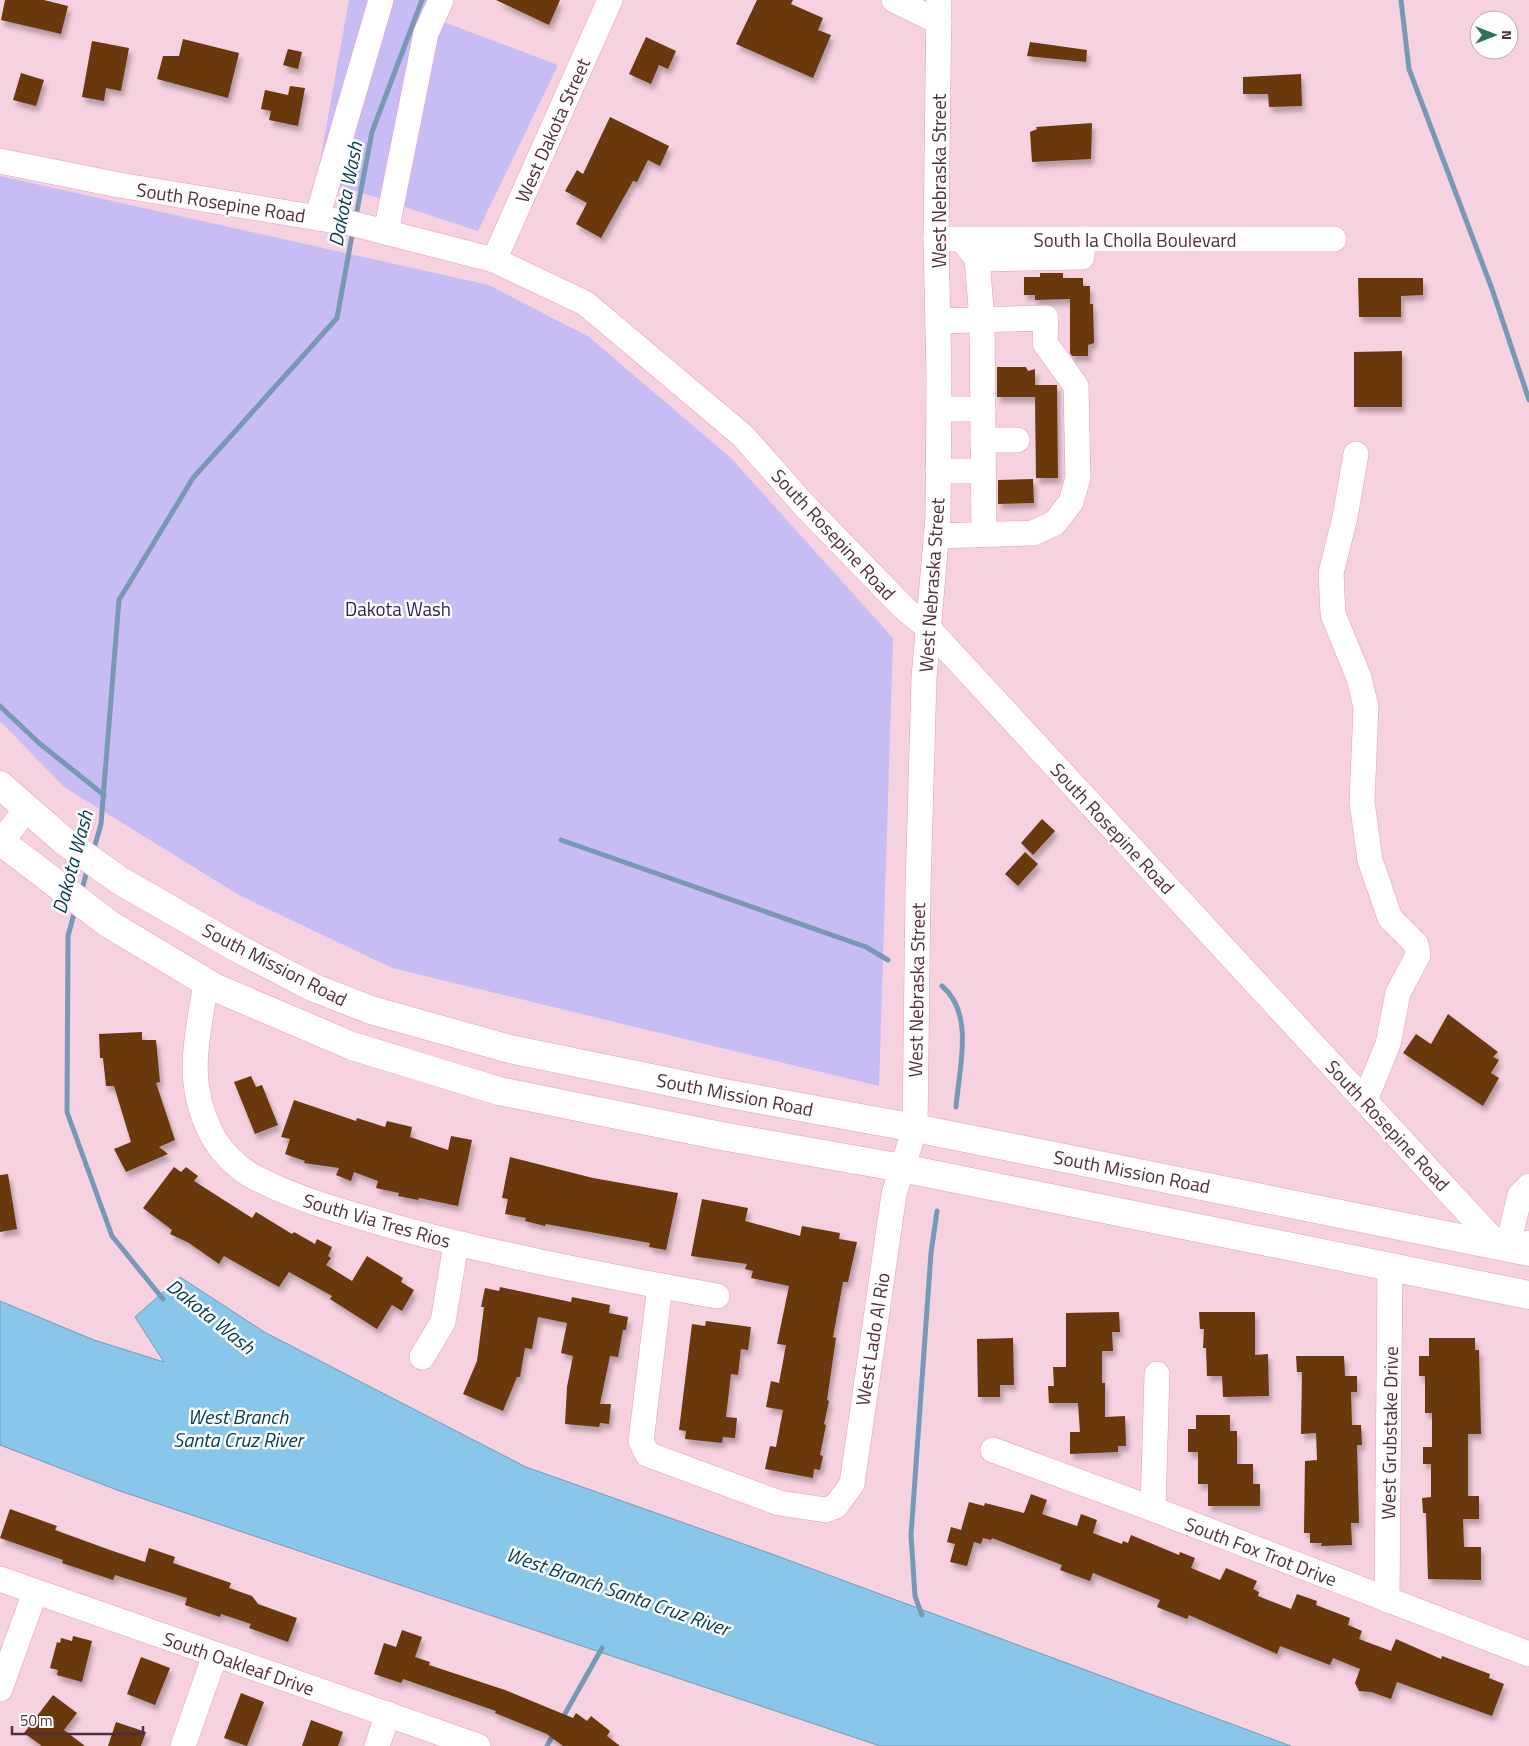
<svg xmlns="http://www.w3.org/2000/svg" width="1529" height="1746" font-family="'Titillium Web',sans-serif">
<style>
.green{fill:#c7bcf3}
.water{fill:#88c7ea;stroke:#7899b6}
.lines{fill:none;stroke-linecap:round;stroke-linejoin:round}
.stream{stroke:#7899b6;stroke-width:5}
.building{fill:#6a3711;filter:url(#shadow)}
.minor-casing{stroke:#ec98bb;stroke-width:26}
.major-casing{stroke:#ec98bb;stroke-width:29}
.minor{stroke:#fff;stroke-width:25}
.major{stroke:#fff;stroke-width:28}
.labels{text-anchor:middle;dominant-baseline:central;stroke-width:5;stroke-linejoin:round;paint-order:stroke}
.street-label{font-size:19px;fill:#522f3e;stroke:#fefefe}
.park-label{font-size:19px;fill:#301b5d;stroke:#fefefe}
.water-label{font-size:20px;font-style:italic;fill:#033b52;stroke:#fefefe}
</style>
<defs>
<filter id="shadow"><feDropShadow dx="3" dy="5.5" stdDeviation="2.5" flood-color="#0004"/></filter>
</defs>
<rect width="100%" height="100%" fill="#f6d2e0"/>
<!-- green -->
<g class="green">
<polygon points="349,0 447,0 438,20 558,65 478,231 317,178"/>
<polygon points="0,176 489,285 589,337 731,458 893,638 879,1086 392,968 239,895 64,787 0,721"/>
</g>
<!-- water -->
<polygon class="water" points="180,1277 266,1333 526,1467 769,1553 1291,1746 880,1746 117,1490 0,1445 0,1301 94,1340 164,1362 135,1317"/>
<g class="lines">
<!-- stream -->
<g class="stream">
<polyline points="1401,0 1409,69 1492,289 1529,400"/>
<polyline points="356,216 372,132 422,0"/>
<polyline points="0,706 39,743 104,795"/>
<polyline points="561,840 866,947 888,960"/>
<polyline points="93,852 101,824 119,600 193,478 337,318 353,230"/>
<polyline points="81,893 88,867"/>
<polyline points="75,910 68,936 67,1112 112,1236 163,1299"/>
<path d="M942,986C975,1014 959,1068 956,1107"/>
<polyline points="922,1615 915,1596 911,1535 931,1253 937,1211"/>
<polyline points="562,1719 602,1648"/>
<polyline points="547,1746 554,1733"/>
</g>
</g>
<!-- building -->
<g class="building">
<polygon points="5,0 44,0 68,6 61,34 1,20"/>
<polygon points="496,0 560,0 549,25"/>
<polygon points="757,0 793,0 791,4 823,18 818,30 831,35 813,78 736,44"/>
<polygon points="646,37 676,51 668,69 659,65 651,84 629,74"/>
<polygon points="183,39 239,53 228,98 157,79 163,56 179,56"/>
<polygon points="92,41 129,48 121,91 106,88 104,101 82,97"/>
<polygon points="1030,42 1087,50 1086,62 1027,56"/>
<polygon points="288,49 302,52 298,69 283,65"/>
<polygon points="21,73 44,80 36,106 13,100"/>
<polygon points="1301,74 1302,106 1269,107 1268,94 1243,94 1243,77"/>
<polygon points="290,86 305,88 298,126 269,120 271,111 261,109 265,90 288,95"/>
<polygon points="610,117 669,146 660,166 648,160 637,182 633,181 601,238 576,224 587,203 565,191 577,170 583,174"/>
<polygon points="1092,123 1091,159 1032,162 1030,132 1037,129 1036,127"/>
<polygon points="1040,273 1063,273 1063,278 1083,278 1083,286 1090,286 1090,304 1093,304 1094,343 1088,345 1088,356 1072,356 1070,353 1070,299 1035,300 1035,295 1024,295 1024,277 1040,277"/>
<polygon points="1358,278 1423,278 1423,295 1401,296 1401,317 1359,317"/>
<polygon points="1402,351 1402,407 1354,407 1354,352"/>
<polygon points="997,367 1026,367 1028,371 1035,369 1035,385 1057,385 1058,478 1036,478 1035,397 997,397"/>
<polygon points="1033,479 1034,503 998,504 998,480"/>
<polygon points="1042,819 1055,831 1033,855 1021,843"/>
<polygon points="1025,852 1038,864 1018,886 1005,874"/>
<polygon points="1448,1014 1498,1052 1493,1057 1499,1060 1491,1073 1499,1078 1483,1106 1403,1053 1416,1034 1431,1044"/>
<polygon points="142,1032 142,1040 156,1040 160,1082 156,1083 175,1140 159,1147 168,1154 126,1172 114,1149 131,1142 114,1086 106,1086 103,1058 100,1058 99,1034"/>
<polygon points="251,1076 256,1087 262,1085 278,1125 255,1134 234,1082"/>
<polygon points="294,1100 356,1121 357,1118 385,1127 387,1121 412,1127 410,1137 448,1150 451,1136 472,1140 458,1206 419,1198 418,1200 398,1196 399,1193 376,1188 378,1181 354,1172 351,1181 336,1175 339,1168 304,1163 305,1161 285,1154 290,1139 281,1137"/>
<polygon points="510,1157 593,1178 678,1193 666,1250 649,1247 650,1243 546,1224 545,1226 525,1221 526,1218 505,1214 508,1199 502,1198"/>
<polygon points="174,1167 181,1172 186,1167 198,1176 194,1181 252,1218 256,1212 292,1234 294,1232 315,1244 317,1239 332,1247 328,1256 331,1258 326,1265 352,1281 367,1256 403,1278 401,1282 414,1290 402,1311 392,1305 377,1329 330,1299 332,1296 289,1272 279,1287 224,1256 219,1264 189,1243 170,1234 172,1230 143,1208"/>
<polygon points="8,1174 17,1229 0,1232 0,1175"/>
<polygon points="702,1199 748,1208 745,1221 800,1236 802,1226 840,1233 839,1239 857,1242 848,1282 843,1282 833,1337 836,1338 827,1400 829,1401 824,1424 826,1425 820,1455 823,1456 820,1470 814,1469 813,1478 765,1469 770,1446 776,1447 783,1410 766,1407 771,1381 779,1383 786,1345 777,1344 789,1286 751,1278 753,1271 745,1269 747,1264 691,1256"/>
<polygon points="500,1287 571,1302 572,1297 610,1305 609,1313 628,1317 626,1330 623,1330 618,1357 610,1356 600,1404 611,1404 609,1424 600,1423 599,1427 565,1424 567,1387 573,1356 561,1353 567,1323 538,1317 532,1349 525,1348 520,1377 517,1377 503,1411 463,1394 477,1361 484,1307 481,1307 485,1288 499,1291"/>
<polygon points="1119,1312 1120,1332 1112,1332 1113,1351 1102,1351 1102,1383 1105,1383 1105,1417 1125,1416 1126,1446 1118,1446 1118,1452 1070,1454 1070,1432 1080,1432 1078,1403 1049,1403 1048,1386 1054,1386 1053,1367 1066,1367 1066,1313"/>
<polygon points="1199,1312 1255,1312 1255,1355 1268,1354 1269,1396 1223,1397 1222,1376 1207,1376 1206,1348 1203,1348 1204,1329 1200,1329"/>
<polygon points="706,1321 751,1327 748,1350 741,1349 738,1375 731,1374 726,1417 737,1418 735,1438 723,1437 722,1443 685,1439 686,1431 679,1430 692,1324 705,1326"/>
<polygon points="1013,1338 1014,1385 1000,1385 1000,1397 978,1397 977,1339"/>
<polygon points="1429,1338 1475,1338 1475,1350 1479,1350 1481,1434 1468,1434 1468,1496 1479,1496 1479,1519 1463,1519 1464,1547 1481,1547 1481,1580 1428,1579 1426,1513 1423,1513 1422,1498 1431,1497 1431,1464 1423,1464 1423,1447 1432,1447 1432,1413 1425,1413 1425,1376 1419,1376 1419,1356 1429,1356"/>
<polygon points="1296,1356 1344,1356 1345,1376 1357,1376 1357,1392 1351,1392 1352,1425 1361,1425 1362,1445 1357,1445 1359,1523 1351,1523 1352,1545 1321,1546 1322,1543 1310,1543 1310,1533 1304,1533 1305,1461 1317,1460 1316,1433 1301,1434 1302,1372 1297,1372"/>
<polygon points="1196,1415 1230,1415 1230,1431 1237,1431 1237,1464 1253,1464 1253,1484 1260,1484 1260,1506 1208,1506 1208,1484 1198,1484 1198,1452 1188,1452 1188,1429 1196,1429"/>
<polygon points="1031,1494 1047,1500 1042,1514 1077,1526 1081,1514 1097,1520 1093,1533 1122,1544 1123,1541 1128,1543 1131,1535 1179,1555 1180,1552 1195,1558 1191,1568 1220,1580 1226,1568 1257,1581 1253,1589 1259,1592 1258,1596 1291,1609 1297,1594 1317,1601 1316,1605 1350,1618 1348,1625 1362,1631 1359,1639 1391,1651 1396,1639 1441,1659 1442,1656 1490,1674 1489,1678 1504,1684 1492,1716 1397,1682 1391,1699 1371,1692 1359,1691 1355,1683 1360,1669 1333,1658 1330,1665 1280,1646 1277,1654 1189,1615 1187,1619 1157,1607 1160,1600 1093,1573 1090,1581 1060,1570 1062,1565 992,1538 991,1540 983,1538 981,1544 974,1542 967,1566 950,1562 955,1544 947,1542 951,1527 961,1530 969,1502 984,1506 985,1503 1024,1513"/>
<polygon points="10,1509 57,1526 55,1530 110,1550 145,1562 149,1548 175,1557 173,1563 231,1583 229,1588 252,1596 258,1604 297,1618 288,1642 249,1628 251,1624 221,1614 220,1617 185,1605 187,1598 115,1575 113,1580 62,1563 63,1560 0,1538"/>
<polygon points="402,1630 422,1637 415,1657 430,1662 429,1665 505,1690 573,1718 576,1713 587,1721 591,1716 610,1731 607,1736 620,1746 563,1746 547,1734 495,1713 496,1711 403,1679 401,1683 374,1674 384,1643 396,1647"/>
<polygon points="73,1636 92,1641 82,1682 57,1675 58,1670 50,1668 57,1642 60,1643 61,1638 72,1641"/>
<polygon points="141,1657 170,1668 155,1705 127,1694"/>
<polygon points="241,1693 264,1702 247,1746 224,1738"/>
<polygon points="53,1695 77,1713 64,1730 85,1746 42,1746 24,1733"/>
<polygon points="311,1720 343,1732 338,1746 302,1746"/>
<polygon points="116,1722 146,1732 141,1746 108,1746"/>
</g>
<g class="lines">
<defs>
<g id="minor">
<polyline points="894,0 939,22"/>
<polyline points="0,161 119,185 354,224 494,260 585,303 743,436 804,505 904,608 928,628 1499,1246"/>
<polyline points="317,218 381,0"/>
<polyline points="386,232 426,33 441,0"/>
<polyline points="936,239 1334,239"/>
<polyline points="962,239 977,259 982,320 984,534"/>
<polyline points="977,259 1082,257 1083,239"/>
<polyline points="494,260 610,0"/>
<polyline points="939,409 983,409"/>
<polyline points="983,440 1017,440"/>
<polyline points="1356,454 1345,517 1331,573 1333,614 1359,678 1366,707 1362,802 1370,860 1390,918 1416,944 1418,955 1398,993 1388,1044 1365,1100"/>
<polyline points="938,471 983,471"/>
<polyline points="936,536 1033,533 1055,523 1071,502 1078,478 1076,386 1045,343 1046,318 938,321"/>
<polyline points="0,844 26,809"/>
<path d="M206,982C198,1037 184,1080 211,1133C220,1151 238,1169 256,1178C300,1201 348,1213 395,1227C501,1256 609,1277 717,1296"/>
<polyline points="1529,1186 1520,1195 1511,1232 1518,1250 1529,1243"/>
<polyline points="660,1286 641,1441 647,1454 779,1503 806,1507 826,1510 836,1506 852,1484 894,1194 915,1128 918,889 924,678 938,517 939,376 936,239 939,0"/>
<polyline points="422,1357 443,1322 456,1244"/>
<polyline points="993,1450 1153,1509 1529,1654"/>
<polyline points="1153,1509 1157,1374"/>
<polyline points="0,1579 478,1746"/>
<polyline points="1387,1600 1390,1267"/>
<polyline points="0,1689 35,1592"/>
<polyline points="183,1746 215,1655"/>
<polyline points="377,1746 388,1714"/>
</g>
<g id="major">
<polyline points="0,785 63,840 119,880 237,948 312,987 371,1010 510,1049 724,1093 915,1128 1529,1252"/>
<polyline points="0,841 109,924 214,987 352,1046 499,1091 716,1135 902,1168 1529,1295"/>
</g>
</defs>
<!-- minor casing -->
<use href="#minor" class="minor-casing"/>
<!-- major casing -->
<use href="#major" class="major-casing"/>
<!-- minor -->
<use href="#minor" class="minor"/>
<!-- major -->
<use href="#major" class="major"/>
</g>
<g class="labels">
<!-- street labels -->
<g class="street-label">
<text transform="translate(552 130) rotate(-66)">West Dakota Street</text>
<text transform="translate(938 181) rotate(-90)">West Nebraska Street</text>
<text transform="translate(221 202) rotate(9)">South Rosepine Road</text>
<text x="1135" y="239">South la Cholla Boulevard</text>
<text transform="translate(834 534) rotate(47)">South Rosepine Road</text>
<text transform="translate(931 585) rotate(-86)">West Nebraska Street</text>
<text transform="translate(1113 828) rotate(47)">South Rosepine Road</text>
<text transform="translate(275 964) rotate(27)">South Mission Road</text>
<text transform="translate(916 990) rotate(-89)">West Nebraska Street</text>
<text transform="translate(735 1094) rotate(11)">South Mission Road</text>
<text transform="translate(1388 1125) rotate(47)">South Rosepine Road</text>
<text transform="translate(1132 1171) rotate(11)">South Mission Road</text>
<text transform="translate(377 1220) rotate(16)">South Via Tres Rios</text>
<text transform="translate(872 1339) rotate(-81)">West Lado Al Rio</text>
<text transform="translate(1389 1433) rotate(-89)">West Grubstake Drive</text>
<text transform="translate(1261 1551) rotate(21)">South Fox Trot Drive</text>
<text transform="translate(239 1663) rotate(19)">South Oakleaf Drive</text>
</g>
<!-- park labels -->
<g class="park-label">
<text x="398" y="608">Dakota Wash</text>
</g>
<!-- water labels -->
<g class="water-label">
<text transform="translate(345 194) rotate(-79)">Dakota Wash</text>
<text transform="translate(72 862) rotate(-75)">Dakota Wash</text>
<text transform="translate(211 1316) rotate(39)">Dakota Wash</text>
<text x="238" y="1416">West Branch<tspan x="238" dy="23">Santa Cruz River</tspan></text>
<text transform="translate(618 1591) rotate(19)">West Branch Santa Cruz River</text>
</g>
</g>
<!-- north arrow -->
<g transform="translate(1494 35) rotate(90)"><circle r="24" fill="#fefefe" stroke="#b9abb1"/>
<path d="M0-4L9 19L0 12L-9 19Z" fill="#30705f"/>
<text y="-8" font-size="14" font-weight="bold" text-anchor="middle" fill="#522f3e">N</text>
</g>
<!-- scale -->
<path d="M12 1726v8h131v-8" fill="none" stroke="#522f3e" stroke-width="2.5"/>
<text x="20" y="1726" font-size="15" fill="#522f3e" stroke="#fefefe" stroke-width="4" paint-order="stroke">50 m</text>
</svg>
